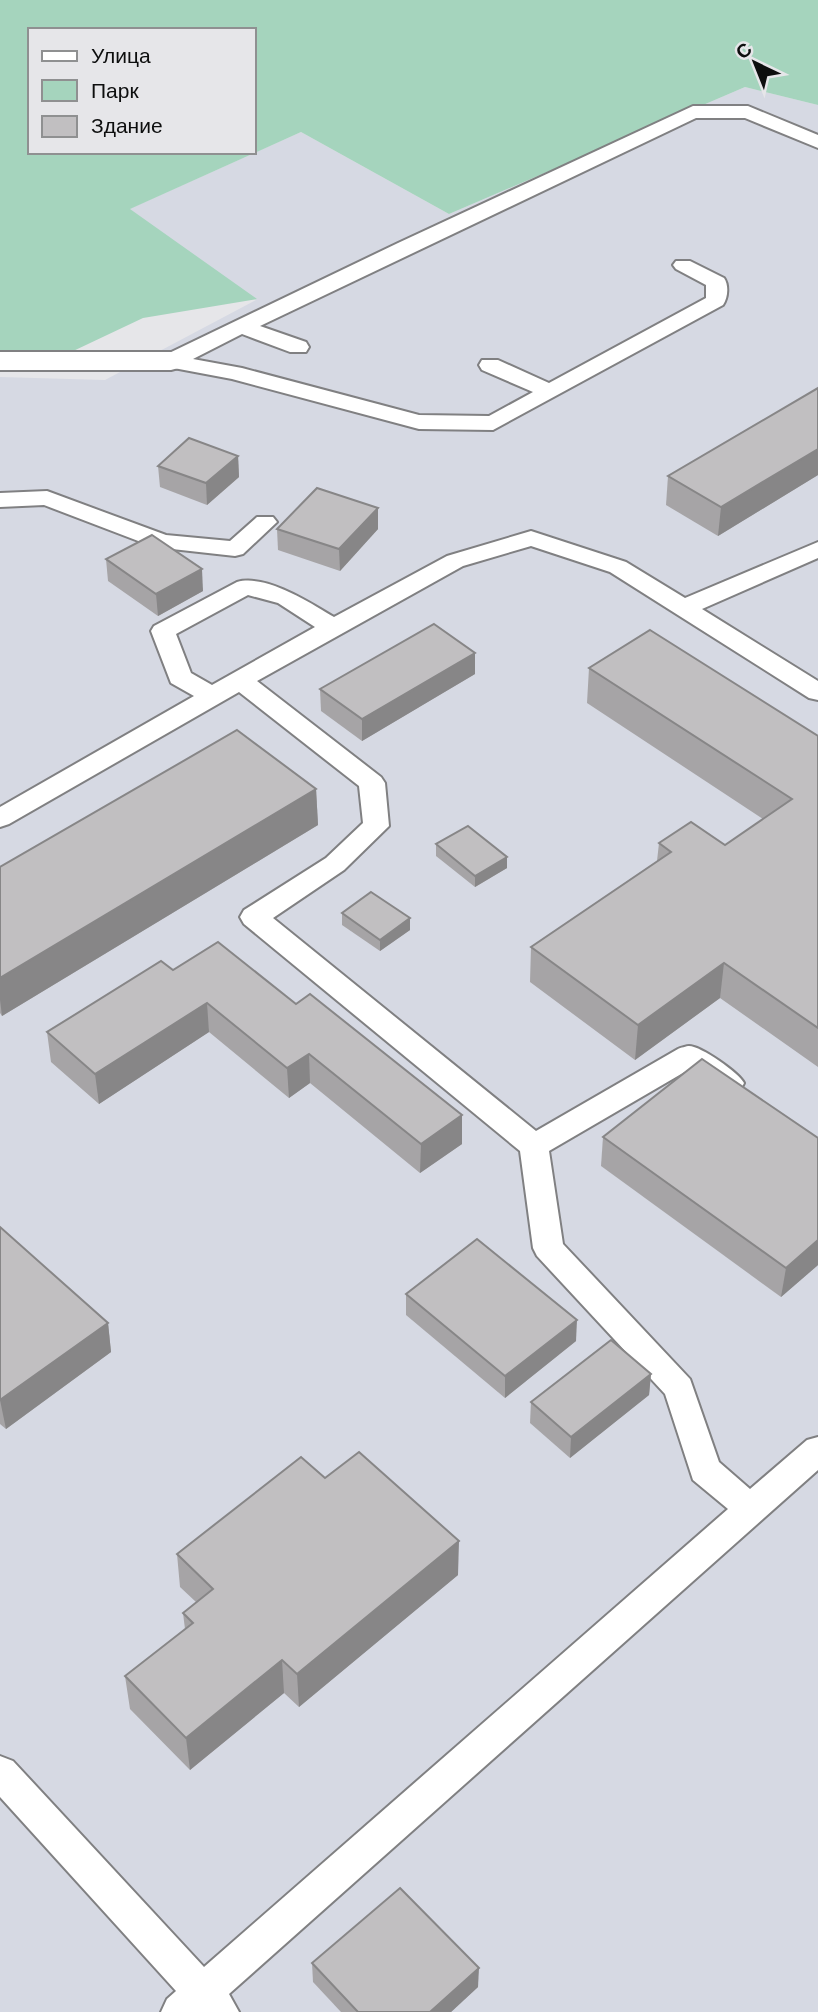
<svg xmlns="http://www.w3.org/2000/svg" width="818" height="2012" font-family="Helvetica,sans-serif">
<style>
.built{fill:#d6d9e3}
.green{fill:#a5d4bd;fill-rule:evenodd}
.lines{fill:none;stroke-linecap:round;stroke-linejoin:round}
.lane-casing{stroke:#808082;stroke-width:4}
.street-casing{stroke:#808082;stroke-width:4}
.lane{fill:#fff;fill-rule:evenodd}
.street{fill:#fff;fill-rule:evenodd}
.wall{fill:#a6a4a6}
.shaded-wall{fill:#878687}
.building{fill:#c1bfc1;stroke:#878687;stroke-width:2}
</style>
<rect width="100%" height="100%" fill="#e6e6e9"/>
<!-- built -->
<polygon class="built" points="745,87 818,105 818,2012 0,2012 0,377 105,380 256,300 129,209 301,132 449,214"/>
<!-- green -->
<path class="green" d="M0,0H818V105L745,87L449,214L301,132L130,209L257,299L143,318L69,353H0ZM30,30H254V152H30Z"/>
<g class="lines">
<defs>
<g id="lane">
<path d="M693,106H748L818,135V148L745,118H696L260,326L306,342L309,347L306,352H290L242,334L193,359L242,368L419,415L489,416L533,392L482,370L479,365L482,360H498L549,383L706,298V285L676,269L673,265L676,261H690L724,278C729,285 728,298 723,305L493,430L419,429L232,379L163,366L160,361L163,356L398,243Z"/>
<polygon points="47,491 166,535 230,541 257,517 273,517 277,522 243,554 235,556 154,547 44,505 0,507 0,493"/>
<path d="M531,531L626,562L685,598L818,542V558L702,609L818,681V700L809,698L610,572L531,546L463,566L257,681L381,777L385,783L389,826L344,870L273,918L536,1131L678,1049C680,1048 687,1046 689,1046C701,1046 739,1073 744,1083L740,1091C720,1097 704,1080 688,1070L549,1151L563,1244L690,1379L719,1462L750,1489L807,1440L818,1437V1470L229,1994L239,2012H161L167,1999L176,1991L0,1797V1756L13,1761L204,1967L728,1509L693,1480L665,1394L537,1256L533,1248L520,1151L244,924L240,917L244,910L326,858L363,823L359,786L239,692L9,824L0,827V807L194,696L171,683L151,631L154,626L237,582C266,574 309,602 334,617L447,556ZM248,595L278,603L315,627L212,685L191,673L176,634Z"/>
</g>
<polygon id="street" points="0,352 171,352 182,355 186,361 182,367 171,370 0,370"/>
</defs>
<!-- lane casing -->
<use href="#lane" class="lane-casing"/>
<!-- street casing -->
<use href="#street" class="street-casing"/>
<!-- lane -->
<use href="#lane" class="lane"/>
<!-- street -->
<use href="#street" class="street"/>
</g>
<!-- wall -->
<g class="wall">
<polygon points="818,388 818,475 718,536 666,505 668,476"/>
<polygon points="238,456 239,477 207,505 160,487 158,466"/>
<polygon points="277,529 378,529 340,571 278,550"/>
<polygon points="106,559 203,591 158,616 108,581"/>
<polygon points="589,668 818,736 818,1067 720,998 635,1060 530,982 531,947 657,861 659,843 725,845 763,819 587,703"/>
<polygon points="475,674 362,741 321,711 320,689"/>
<polygon points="316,789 318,825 2,1016 0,1013 0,867"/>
<polygon points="436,844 507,857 507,868 475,887 436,856"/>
<polygon points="342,913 410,930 380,951 342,925"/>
<polygon points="173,970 296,1004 462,1115 462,1144 420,1173 310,1083 289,1098 209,1032 99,1104 51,1062 47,1032"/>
<polygon points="603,1137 818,1138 818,1265 781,1297 601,1166"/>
<polygon points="0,1227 108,1323 111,1352 6,1429 0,1424"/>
<polygon points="406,1294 576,1341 505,1398 406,1315"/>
<polygon points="651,1374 649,1395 570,1458 530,1423 531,1402"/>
<polygon points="325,1478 458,1575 299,1707 284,1693 190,1770 130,1709 125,1676 185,1629 183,1613 196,1602 180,1587 177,1554"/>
<polygon points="312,1963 478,1987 451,2012 341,2012 313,1982"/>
</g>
<!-- shaded-wall -->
<g class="shaded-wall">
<polygon points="818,449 818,475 718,536 721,507"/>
<polygon points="238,456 239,477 207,505 206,483"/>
<polygon points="378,508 378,529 340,571 339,549"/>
<polygon points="202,569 203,591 158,616 156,594"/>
<polygon points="475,653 475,674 362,741 362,719"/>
<polygon points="316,789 318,825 2,1016 0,1000 0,978"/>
<polygon points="507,857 507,868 475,887 475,876"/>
<polygon points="410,918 410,930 380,951 380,940"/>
<polygon points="724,963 720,998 635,1060 638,1025"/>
<polygon points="207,1003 209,1032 99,1104 95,1074"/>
<polygon points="309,1054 310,1083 289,1098 287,1068"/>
<polygon points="462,1115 462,1144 420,1173 421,1144"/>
<polygon points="818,1240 818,1265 781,1297 786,1268"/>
<polygon points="577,1320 576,1341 505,1398 505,1376"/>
<polygon points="108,1323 111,1352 6,1429 0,1400"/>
<polygon points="651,1374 649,1395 570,1458 571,1437"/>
<polygon points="459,1541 458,1575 299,1707 297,1674"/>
<polygon points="282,1660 284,1693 190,1770 186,1738"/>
<polygon points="479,1968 478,1987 451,2012 430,2012"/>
</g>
<!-- building -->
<g class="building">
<polygon points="818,388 818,449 721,507 668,476"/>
<polygon points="189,438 238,456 206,483 158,466"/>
<polygon points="317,488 378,508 339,549 277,529"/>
<polygon points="152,535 202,569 156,594 106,559"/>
<polygon points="434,624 475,653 362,719 320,689"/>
<polygon points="650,630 818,736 818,1028 724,963 638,1025 531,947 671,852 659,843 691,822 725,845 792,799 589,668"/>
<polygon points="237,730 316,789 0,978 0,867"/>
<polygon points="468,826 507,857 475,876 436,844"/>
<polygon points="371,892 410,918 380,940 342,913"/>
<polygon points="218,942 296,1004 310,994 462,1115 421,1144 309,1054 287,1068 207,1003 95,1074 47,1032 161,961 173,970"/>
<polygon points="702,1059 818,1138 818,1240 786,1268 603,1137"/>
<polygon points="0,1227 108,1323 0,1400"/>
<polygon points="477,1239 577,1320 505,1376 406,1294"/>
<polygon points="611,1340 651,1374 571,1437 531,1402"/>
<polygon points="359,1452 459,1541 297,1674 282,1660 186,1738 125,1676 193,1623 183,1613 213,1589 177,1554 301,1457 325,1478"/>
<polygon points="400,1888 479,1968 430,2012 358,2012 312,1963"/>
</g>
<!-- legend -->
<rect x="28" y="28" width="228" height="126" fill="#e6e6e9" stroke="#8f9091" stroke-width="2"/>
<rect x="42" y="51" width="35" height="10" fill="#ffffff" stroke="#8f9091" stroke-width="2"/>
<text x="91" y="63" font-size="21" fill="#0d0e0e">Улица</text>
<rect x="42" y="80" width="35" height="21" fill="#a5d4bd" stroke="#8f9091" stroke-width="2"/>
<text x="91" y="98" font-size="21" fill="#0d0e0e">Парк</text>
<rect x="42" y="116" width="35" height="21" fill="#c1bfc1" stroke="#8f9091" stroke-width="2"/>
<text x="91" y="133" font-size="21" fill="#0d0e0e">Здание</text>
<!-- north arrow -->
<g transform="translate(755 63) rotate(317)" stroke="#e6e6e9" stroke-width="5" paint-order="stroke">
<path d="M0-5L12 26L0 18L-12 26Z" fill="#0d0e0e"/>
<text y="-10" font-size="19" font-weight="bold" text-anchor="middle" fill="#0d0e0e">С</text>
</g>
</svg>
